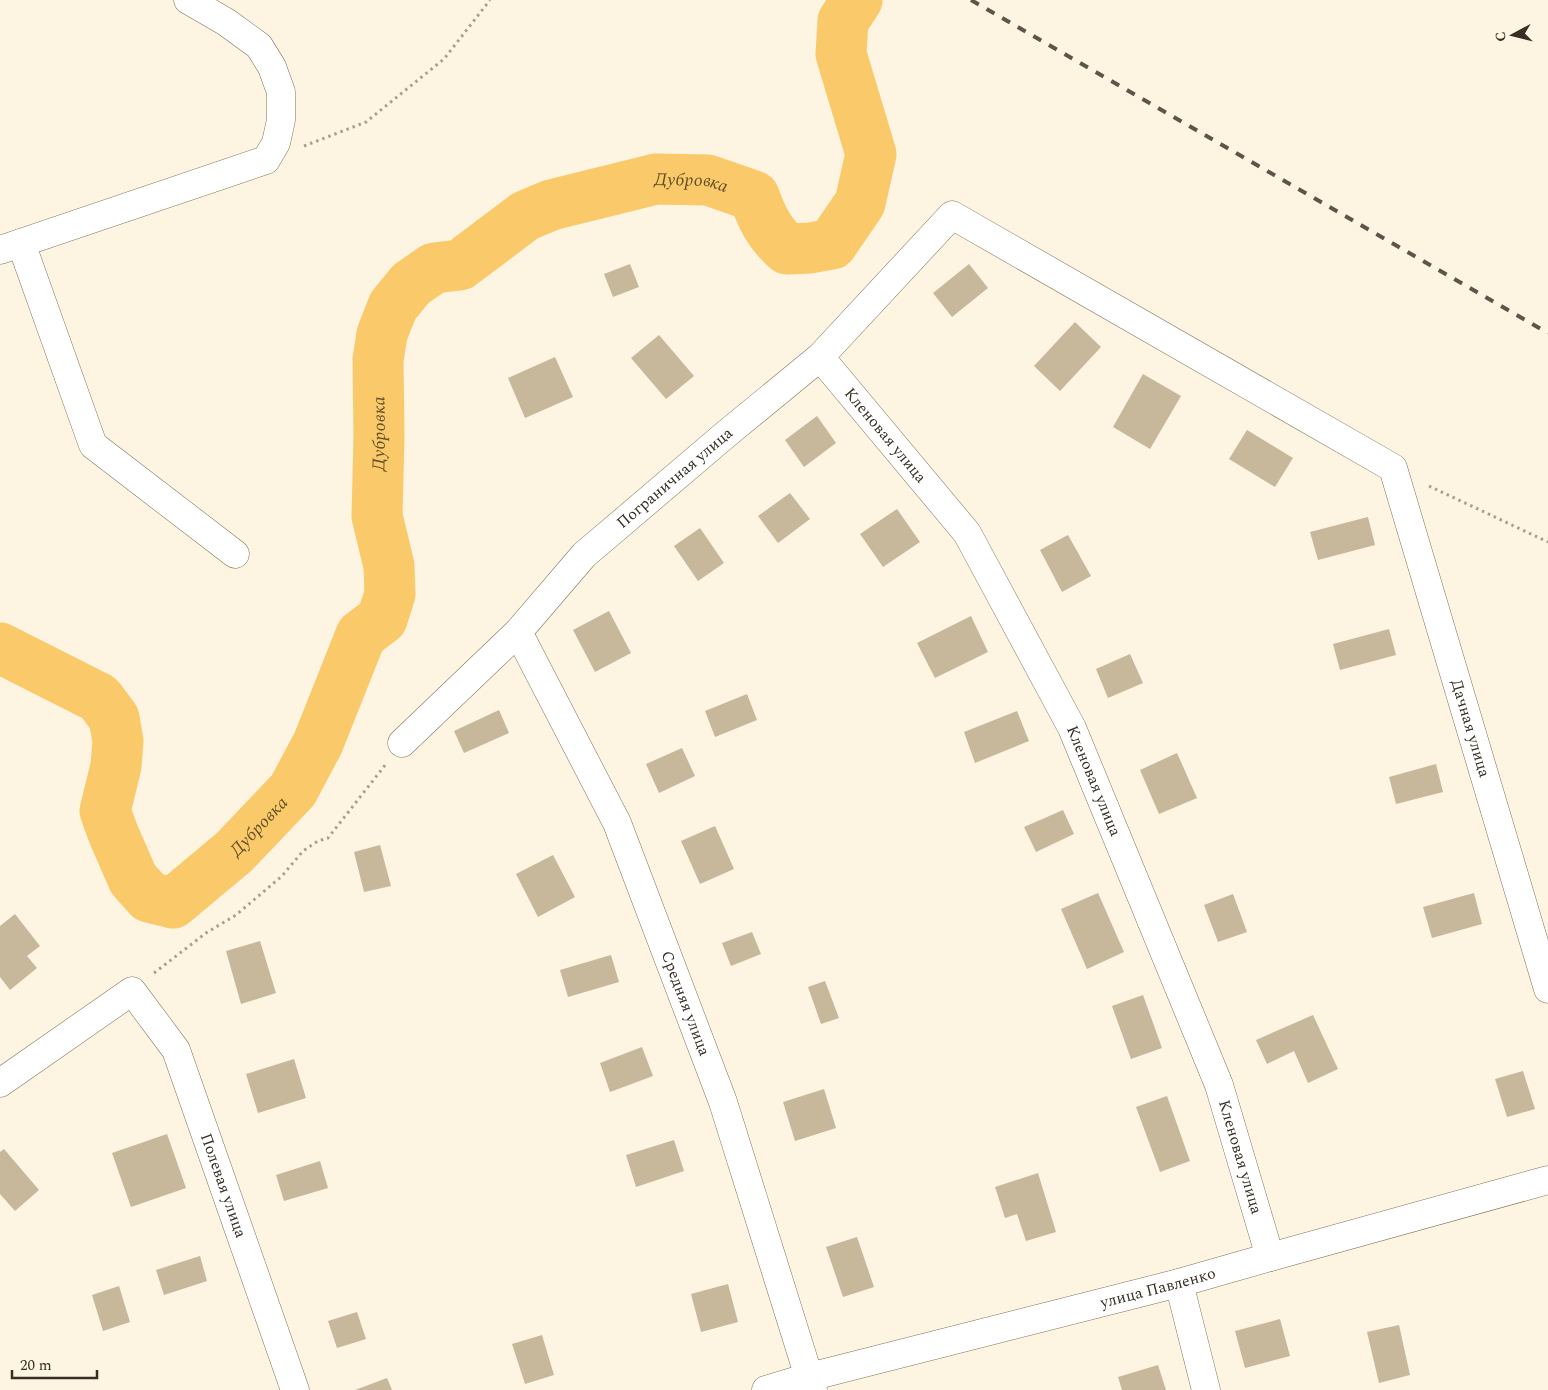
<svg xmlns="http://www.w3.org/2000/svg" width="1548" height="1390" font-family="Spectral,serif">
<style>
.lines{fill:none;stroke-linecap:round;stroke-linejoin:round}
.river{stroke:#fac969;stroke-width:51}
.building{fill:#c7b79b}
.minor-casing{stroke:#807258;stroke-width:29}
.path{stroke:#a89f90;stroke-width:3;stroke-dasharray:2.5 4;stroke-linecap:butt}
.minor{stroke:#fff;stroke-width:28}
.rail{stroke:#5c5549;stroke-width:4;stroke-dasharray:9 9;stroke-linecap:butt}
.labels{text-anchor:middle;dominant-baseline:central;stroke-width:4.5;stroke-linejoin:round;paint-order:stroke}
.street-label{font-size:16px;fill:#352f24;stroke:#fef4e2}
.water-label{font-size:18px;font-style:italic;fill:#645028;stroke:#fef4e2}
</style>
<rect width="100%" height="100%" fill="#fef4e2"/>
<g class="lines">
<!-- river -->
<path class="river" id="s1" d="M0,648L99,698L114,718L118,741L116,766L105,811L113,833L133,879L149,897L173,903L234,852L293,790L318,743L361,635L382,619L390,594L389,566L377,516L379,437L378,360L382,334L393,306L411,284L434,268L460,265L525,216L551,205L656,179L708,180L754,196C762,218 769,233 787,249L810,248L832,244L860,203L871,154L841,54L843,21L857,0"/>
</g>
<!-- building -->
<g class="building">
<polygon points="630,264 639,287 613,297 604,274"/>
<polygon points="969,264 988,288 952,317 933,293"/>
<polygon points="1075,322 1101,347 1060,391 1034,366"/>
<polygon points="659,335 694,376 666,399 631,358"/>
<polygon points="555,357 573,397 525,418 508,378"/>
<polygon points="1143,374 1181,396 1150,449 1113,427"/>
<polygon points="817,416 836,443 804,467 785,440"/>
<polygon points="1247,430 1293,458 1275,487 1229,459"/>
<polygon points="790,493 810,519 778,543 758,516"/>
<polygon points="897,509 920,542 883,567 860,534"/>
<polygon points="1368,517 1375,545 1318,560 1310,532"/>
<polygon points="700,528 724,563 698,581 674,546"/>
<polygon points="1068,535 1091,576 1062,592 1040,550"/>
<polygon points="609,611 631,653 595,672 573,630"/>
<polygon points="971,616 988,652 935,678 917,643"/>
<polygon points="1389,629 1396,655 1340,670 1333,644"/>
<polygon points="1130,654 1143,683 1108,698 1096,669"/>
<polygon points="747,694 757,720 715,737 705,711"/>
<polygon points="499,710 509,733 464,753 454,731"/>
<polygon points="1017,711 1029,741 975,763 964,732"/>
<polygon points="682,748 695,776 659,793 646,764"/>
<polygon points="1177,753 1197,798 1159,814 1140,770"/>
<polygon points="1436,764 1443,792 1396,804 1389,777"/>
<polygon points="1063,810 1074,834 1036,852 1024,827"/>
<polygon points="715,826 734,869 700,884 681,841"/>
<polygon points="380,845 391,886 364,892 354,852"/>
<polygon points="553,855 575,897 538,917 516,874"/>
<polygon points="1098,893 1124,952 1087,969 1061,909"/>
<polygon points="1474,893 1482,924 1432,938 1423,907"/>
<polygon points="1233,894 1247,932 1218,942 1204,905"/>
<polygon points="15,914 40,946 27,956 37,968 10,990 0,977 0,926"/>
<polygon points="752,932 761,954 731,966 722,943"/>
<polygon points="260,941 276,993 241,1004 226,951"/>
<polygon points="611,955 619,982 568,997 560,970"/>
<polygon points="825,981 839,1018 821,1024 808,987"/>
<polygon points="1143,995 1162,1048 1131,1059 1112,1006"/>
<polygon points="1313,1015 1338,1069 1308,1083 1294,1051 1267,1064 1256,1040"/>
<polygon points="642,1047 653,1076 610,1092 600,1063"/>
<polygon points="294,1059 306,1098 258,1113 246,1074"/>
<polygon points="1523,1071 1535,1109 1507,1117 1495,1079"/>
<polygon points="824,1089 836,1128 795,1141 783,1102"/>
<polygon points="1167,1096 1190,1161 1160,1172 1136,1107"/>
<polygon points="167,1134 186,1188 131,1207 112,1153"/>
<polygon points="674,1140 684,1171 636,1187 626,1155"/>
<polygon points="4,1149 39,1190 15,1211 0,1194 0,1152"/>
<polygon points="320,1161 328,1188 284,1201 276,1175"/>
<polygon points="1038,1173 1056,1232 1026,1241 1017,1214 1005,1218 995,1187"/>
<polygon points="857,1237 874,1287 843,1297 826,1247"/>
<polygon points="200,1256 207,1281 164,1295 156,1270"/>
<polygon points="728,1284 738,1322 701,1332 691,1294"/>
<polygon points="119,1286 130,1322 103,1331 92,1295"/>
<polygon points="357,1312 366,1339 337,1348 328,1321"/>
<polygon points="1280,1319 1290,1356 1245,1368 1235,1331"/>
<polygon points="1399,1325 1410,1375 1379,1383 1367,1332"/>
<polygon points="542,1335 554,1375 525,1384 512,1344"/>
<polygon points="1158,1365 1166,1390 1122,1390 1118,1377"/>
<polygon points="387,1378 392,1390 355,1390"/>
</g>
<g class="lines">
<defs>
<g id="minor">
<polyline points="21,243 93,445 235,554"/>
<polyline points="0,250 266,160 276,143 281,120 281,92 272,67 259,46 226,22 188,0"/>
<path id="s2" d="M820,357L967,533L1072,728L1219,1085L1270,1257"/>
<path id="s3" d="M518,632L617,823L723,1102L813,1390"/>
<path id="s4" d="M402,743L518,632L584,555L725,435L820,357L952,215L1393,468L1548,989"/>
<path id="s5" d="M0,1083L132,991L176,1050L295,1390"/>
<polyline points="1179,1283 1206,1390"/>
<path id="s6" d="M766,1390L809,1377L1179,1283L1270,1257L1548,1180"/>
</g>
</defs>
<!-- minor casing -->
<use href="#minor" class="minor-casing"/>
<!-- path -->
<g class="path">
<polyline points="304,146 366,122 444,59 490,0"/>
<polyline points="1429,486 1548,542"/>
<polyline points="154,973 206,933 236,915 282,876 303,851 318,841 328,838 386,764"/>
</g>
<!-- minor -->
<use href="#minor" class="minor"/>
<!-- rail -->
<polyline class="rail" points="971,0 1548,333"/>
</g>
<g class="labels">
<!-- street labels -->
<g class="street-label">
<text stroke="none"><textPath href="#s2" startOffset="102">Кленовая улица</textPath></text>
<text stroke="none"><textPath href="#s4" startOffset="381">Пограничная улица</textPath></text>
<text stroke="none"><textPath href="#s4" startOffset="1544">Дачная улица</textPath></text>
<text stroke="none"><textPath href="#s2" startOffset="508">Кленовая улица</textPath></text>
<text stroke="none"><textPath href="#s3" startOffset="408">Средняя улица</textPath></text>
<text stroke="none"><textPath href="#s2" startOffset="912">Кленовая улица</textPath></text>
<text stroke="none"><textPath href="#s5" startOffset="378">Полевая улица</textPath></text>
<text stroke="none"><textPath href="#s6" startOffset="405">улица Павленко</textPath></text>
</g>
<!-- water labels -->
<g class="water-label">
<text stroke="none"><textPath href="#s1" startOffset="1368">Дубровка</textPath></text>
<text stroke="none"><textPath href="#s1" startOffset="902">Дубровка</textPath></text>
<text stroke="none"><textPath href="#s1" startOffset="468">Дубровка</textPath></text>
</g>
</g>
<!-- north arrow -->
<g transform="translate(1513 35) rotate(263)" stroke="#fef4e2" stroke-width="4" paint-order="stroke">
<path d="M0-4L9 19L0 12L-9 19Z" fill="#352f24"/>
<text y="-8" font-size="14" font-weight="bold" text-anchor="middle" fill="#352f24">С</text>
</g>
<!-- scale -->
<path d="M12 1370v8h85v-8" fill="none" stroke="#352f24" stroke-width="2.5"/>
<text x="20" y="1370" font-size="15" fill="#352f24" stroke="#fef4e2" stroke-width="4" paint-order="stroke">20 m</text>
</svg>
